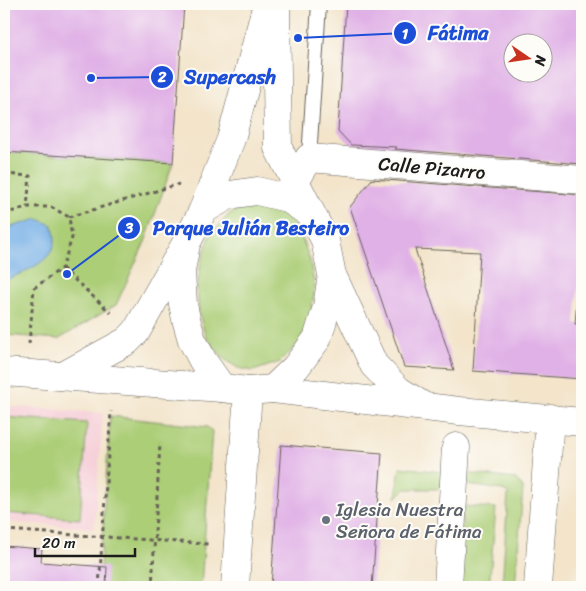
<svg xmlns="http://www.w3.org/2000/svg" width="586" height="591" font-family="Sriracha,sans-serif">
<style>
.built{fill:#f6cfd8}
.green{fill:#acce77;stroke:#64754a}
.water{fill:#75afe6;stroke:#486681}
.building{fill:#e0b1e6;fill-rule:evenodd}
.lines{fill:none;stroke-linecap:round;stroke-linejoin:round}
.lane-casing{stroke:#676259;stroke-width:16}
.street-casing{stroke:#676259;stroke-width:29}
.secondary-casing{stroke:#676259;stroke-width:29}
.path{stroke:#676259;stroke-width:3;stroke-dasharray:4 4;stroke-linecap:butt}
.lane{stroke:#fff;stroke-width:14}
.street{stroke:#fff;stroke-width:28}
.secondary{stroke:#fff;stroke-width:28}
.worship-dot{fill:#6b7280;stroke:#fdfcf7;stroke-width:2}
.labels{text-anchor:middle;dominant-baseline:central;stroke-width:4;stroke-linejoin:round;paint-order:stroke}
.street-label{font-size:19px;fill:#1c1c1c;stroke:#fdfcf7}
.worship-label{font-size:19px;fill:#5b616d;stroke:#fdfcf7;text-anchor:start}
.leader{fill:none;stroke:#1d4ed8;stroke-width:2}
.callout-dot{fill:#1d4ed8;stroke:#fdfcf7;stroke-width:2}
.mark-label{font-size:15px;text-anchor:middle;font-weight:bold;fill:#fff}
.callout-label{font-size:20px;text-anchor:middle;font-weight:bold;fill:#1d4ed8;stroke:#fdfcf7;stroke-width:4;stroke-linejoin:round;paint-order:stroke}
</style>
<rect width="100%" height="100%" fill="#fdfcf7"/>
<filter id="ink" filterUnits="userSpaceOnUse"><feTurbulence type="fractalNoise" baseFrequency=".02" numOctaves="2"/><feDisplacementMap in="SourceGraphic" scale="10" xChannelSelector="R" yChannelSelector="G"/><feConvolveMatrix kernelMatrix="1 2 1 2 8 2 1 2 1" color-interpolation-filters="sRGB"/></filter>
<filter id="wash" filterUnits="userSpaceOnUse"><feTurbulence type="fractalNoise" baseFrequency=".0096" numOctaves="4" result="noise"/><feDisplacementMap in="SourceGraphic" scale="20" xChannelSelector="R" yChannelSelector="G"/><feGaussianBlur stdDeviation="1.12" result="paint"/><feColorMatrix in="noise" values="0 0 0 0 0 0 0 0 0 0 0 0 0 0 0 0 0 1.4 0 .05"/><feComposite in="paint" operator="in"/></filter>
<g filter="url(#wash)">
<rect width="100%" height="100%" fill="#f3e4ca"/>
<!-- built -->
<polygon class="built" points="4,406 103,413 94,528 4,522"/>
<!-- green -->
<g class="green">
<polygon points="4,152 173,163 145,242 116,305 59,339 4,335"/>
<polygon points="258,204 283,212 300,233 310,260 315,289 310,317 300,342 280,362 253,371 238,368 224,359 206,337 199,314 197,289 201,262 210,236 230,213"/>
<polygon points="110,416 207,427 212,431 201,587 99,587"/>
<polygon points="4,417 87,423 80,519 4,513"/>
<polygon points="400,467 443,472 442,484 439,489 405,489 396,498"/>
<polygon points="465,473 516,479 523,488 515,587 502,587 508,493 503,490 468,485 464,478"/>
<polygon points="463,506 496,508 489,587 457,585"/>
</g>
<!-- water -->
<path class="water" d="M38,219L52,225C66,259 27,270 4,281V229Z"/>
<g id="blocks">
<!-- building -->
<g class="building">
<polygon points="4,4 184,4 173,163 4,152"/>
<path d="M346,4H582V164L395,149L397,147L351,145L338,131ZM514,42H544V72H514Z"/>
<polygon points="372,179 582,195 582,260 580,260 575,324 582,324 582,379 473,371 480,252 415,249 454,370 404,367 350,207"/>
<polygon points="281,445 382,453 372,587 271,587"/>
<polygon points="4,546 42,549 41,562 107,567 106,587 4,587"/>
</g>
</g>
</g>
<g filter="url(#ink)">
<use href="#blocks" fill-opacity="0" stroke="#676259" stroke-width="1"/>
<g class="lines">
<defs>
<polyline id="lane" points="309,158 319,4"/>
<g id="street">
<polyline points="295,182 309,158 582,180"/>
<polyline points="203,210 229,195 257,191 287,198 311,214"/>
<polyline points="332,275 374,365 398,390 423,406"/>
<polyline points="4,372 222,388"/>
<polyline points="63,376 127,341 136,332 185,245"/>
<polyline points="273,389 459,411 582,422"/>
<polyline points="448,587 456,447"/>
<polyline points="538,587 550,418"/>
</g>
<g id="secondary">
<polyline points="267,4 231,139 203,210 186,244 181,271 183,304 186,319 192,340 203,361 222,388 248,391 273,389 296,367 317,339 327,307 332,275 325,240 278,148 276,4"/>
<polyline points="235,587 248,391"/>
</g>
</defs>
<!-- lane casing -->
<use href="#lane" class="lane-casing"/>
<!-- street casing -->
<use href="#street" class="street-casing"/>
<!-- secondary casing -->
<use href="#secondary" class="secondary-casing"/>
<!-- path -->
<g class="path">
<polyline points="4,174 30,176 27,207"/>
<polyline points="4,214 27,207 51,207 69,217 72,238 62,268 34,288 29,344"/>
<polyline points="69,217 179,184"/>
<polyline points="62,268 111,313"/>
<polyline points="4,530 208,544"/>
<polyline points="99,587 111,411"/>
<polyline points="152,587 160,443"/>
</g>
<!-- lane -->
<use href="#lane" class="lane"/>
<!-- street -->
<use href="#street" class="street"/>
<!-- secondary -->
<use href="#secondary" class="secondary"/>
</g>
</g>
<!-- markers -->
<circle class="worship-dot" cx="326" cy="520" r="5"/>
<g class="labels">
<!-- street labels -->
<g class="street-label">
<text transform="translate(432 168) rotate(5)">Calle Pizarro</text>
</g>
<!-- worship labels -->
<g class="worship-label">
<text x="336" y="509">Iglesia Nuestra<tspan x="336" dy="22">Señora de Fátima</tspan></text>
</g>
</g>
<!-- callouts -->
<path class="leader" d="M298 38L405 33M91 78L162 77M67 274L129 228"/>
<g class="callout-dot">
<circle cx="298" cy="38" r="5"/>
<circle cx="91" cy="78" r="5"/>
<circle cx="67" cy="274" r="5"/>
<circle cx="405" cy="33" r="12"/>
<circle cx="162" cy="77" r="12"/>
<circle cx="129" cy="228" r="12"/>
</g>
<g class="mark-label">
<text x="405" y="39">1</text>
<text x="162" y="82">2</text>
<text x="129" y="233">3</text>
</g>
<g class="callout-label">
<text x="458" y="40">Fátima</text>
<text x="230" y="84">Supercash</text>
<text x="251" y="235">Parque Julián Besteiro</text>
</g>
<!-- margin -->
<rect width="586" height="591" fill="none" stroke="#fdfcf7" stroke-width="20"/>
<!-- north arrow -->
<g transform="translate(528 58) rotate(103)"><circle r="24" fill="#fdfcf7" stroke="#a3a29f"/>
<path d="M0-4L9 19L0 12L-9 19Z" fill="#c8321e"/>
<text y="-8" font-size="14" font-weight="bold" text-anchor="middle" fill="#1c1c1c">N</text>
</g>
<!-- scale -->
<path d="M35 548v8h100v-8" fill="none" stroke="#1c1c1c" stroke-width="2.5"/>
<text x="42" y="548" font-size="15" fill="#1c1c1c" stroke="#fdfcf7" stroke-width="4" paint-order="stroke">20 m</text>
</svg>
